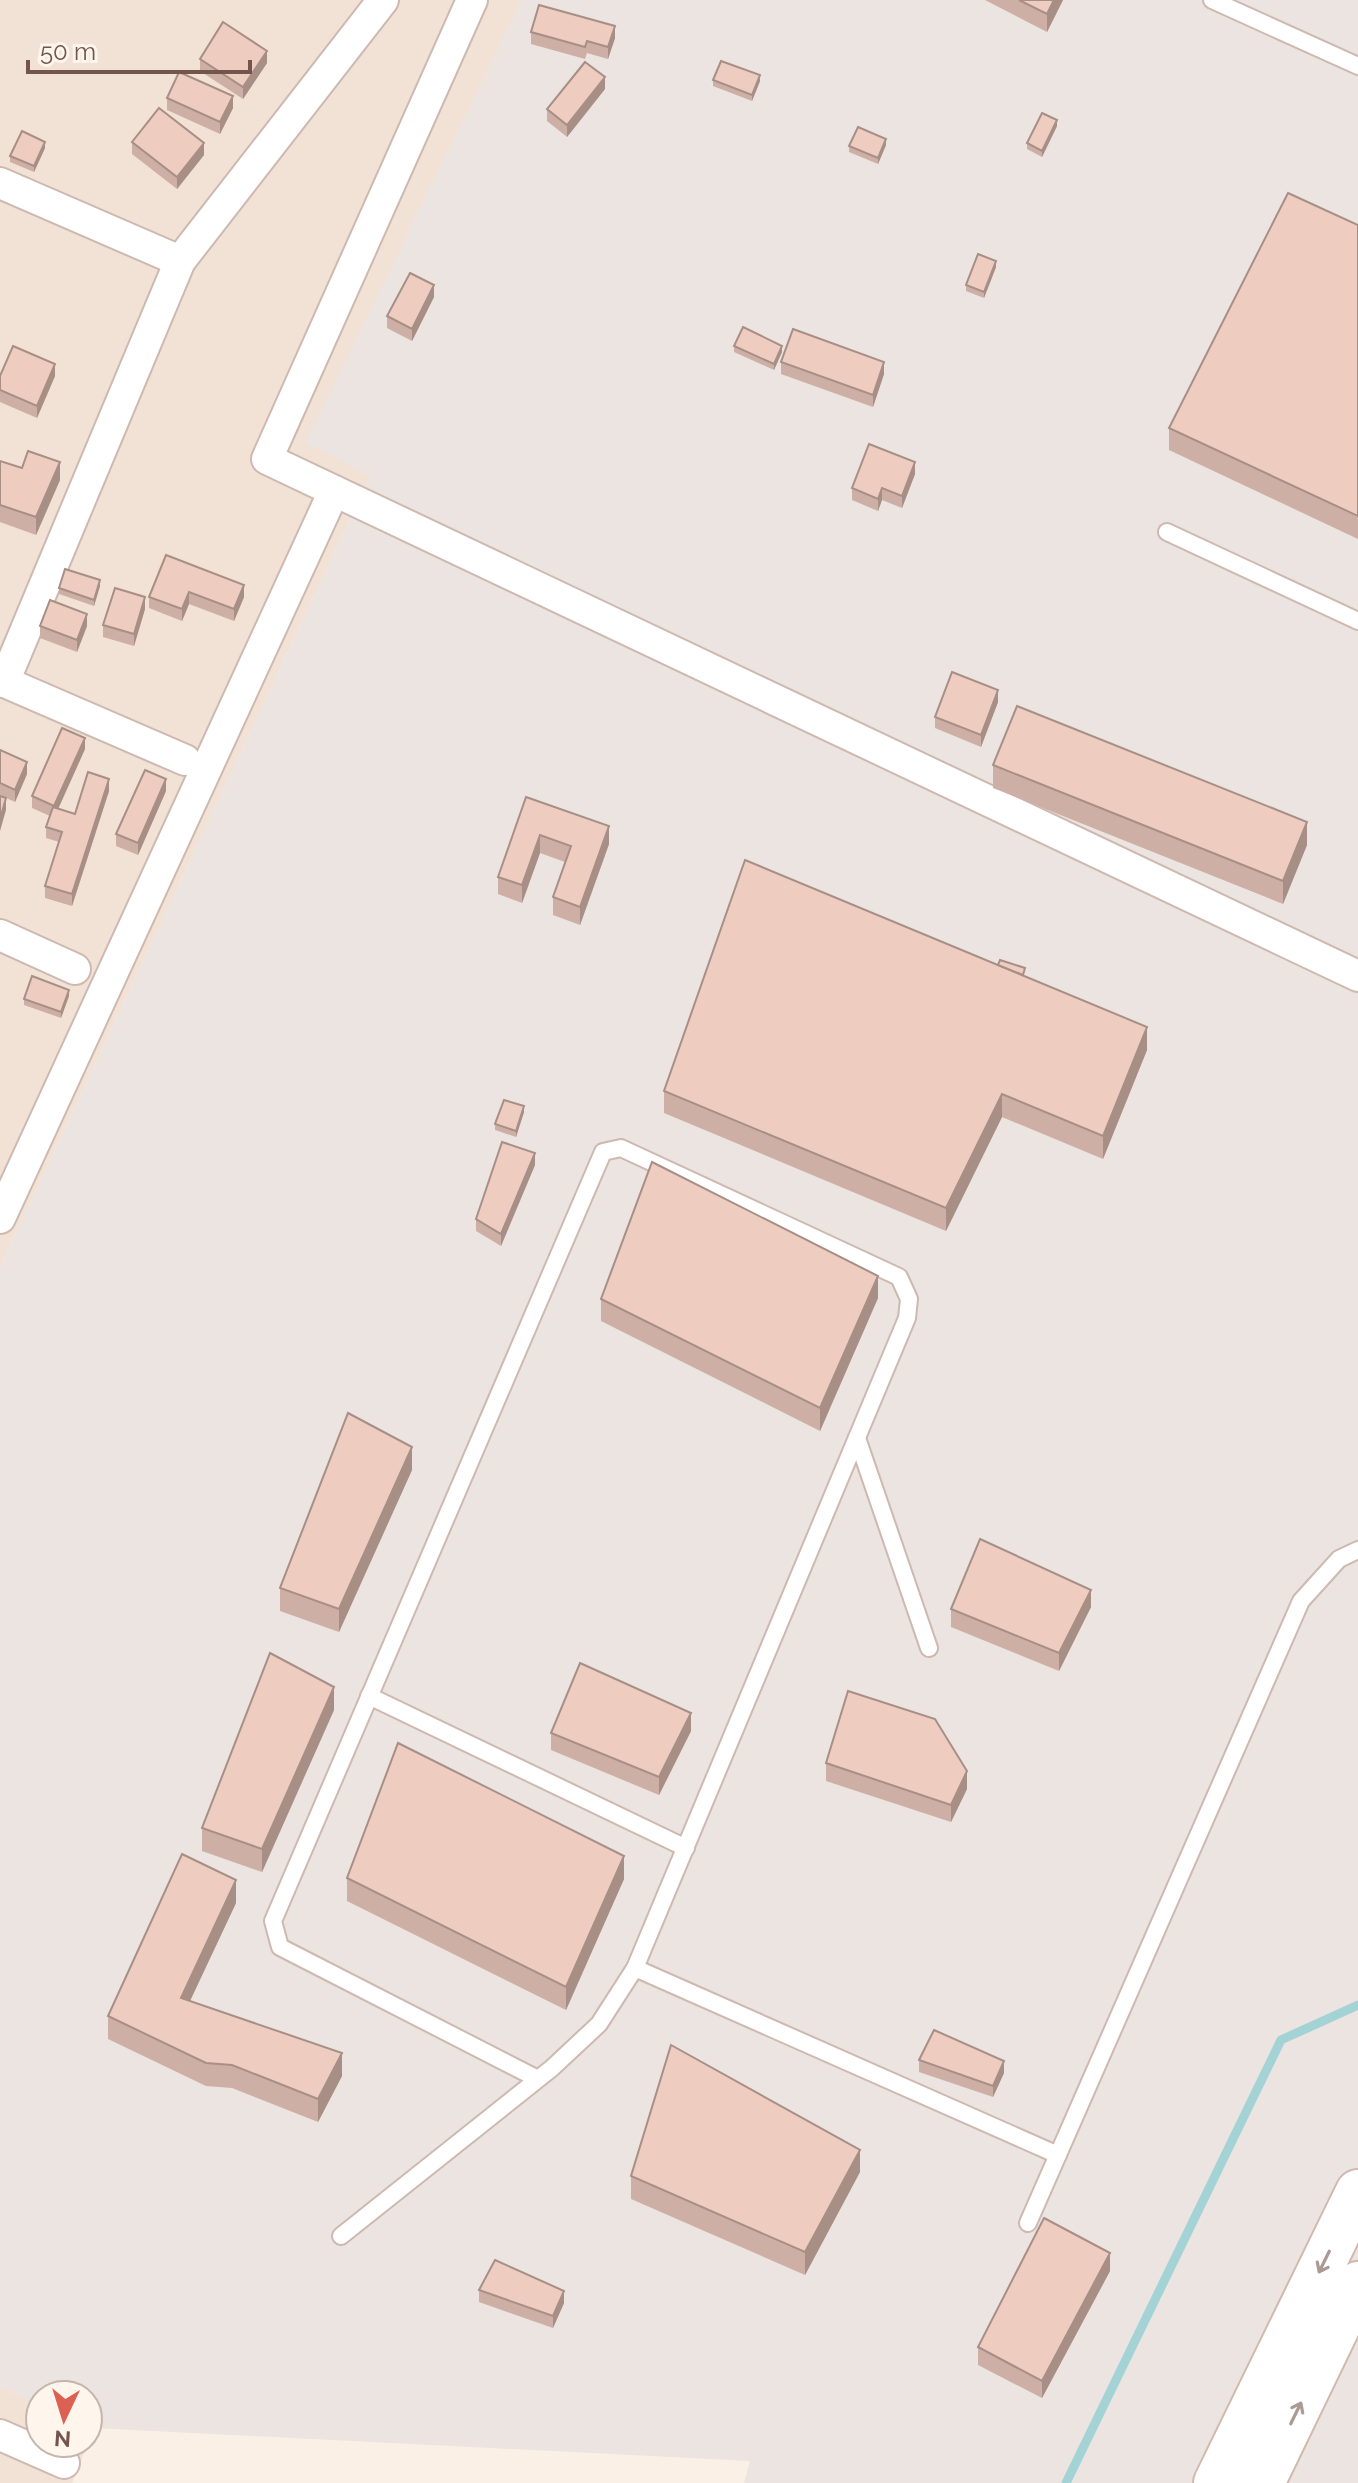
<svg xmlns="http://www.w3.org/2000/svg" width="1358" height="2483" font-family="Raleway,sans-serif">
<style>
.residential{fill:#f2e1d5}
.industrial{fill:#ebe4e0}
.lines{fill:none;stroke-linecap:round;stroke-linejoin:round}
.stream{stroke:#a3d3d4;stroke-width:9}
.lane-casing{stroke:#ceb9b0;stroke-width:20}
.street-casing{stroke:#ceb9b0;stroke-width:34}
.secondary-casing{stroke:#d1b9ae;stroke-width:48}
.lane{stroke:#fff;stroke-width:16}
.street{stroke:#fff;stroke-width:30}
.secondary{stroke:#fff;stroke-width:44}
.wall{fill:#ceafa5}
.shaded-wall{fill:#a78f86}
.building{fill:#efccc0;stroke:#a78f86;stroke-width:2}
.oneway{stroke:#ab9994}
</style>
<rect width="100%" height="100%" fill="#fbf0e6"/>
<!-- residential -->
<g class="residential">
<polygon points="0,0 522,0 306,442 370,476 0,1267"/>
<polygon points="0,2387 40,2405 40,2443 88,2443 72,2483 0,2483"/>
</g>
<!-- industrial -->
<polygon class="industrial" points="522,0 1358,0 1358,2483 744,2483 750,2461 93,2428 88,2426 88,2395 40,2395 40,2405 0,2387 0,1267 370,476 305,443"/>
<g class="lines">
<!-- stream -->
<polyline class="stream" points="1066,2483 1281,2040 1358,2005"/>
<defs>
<g id="lane">
<polyline points="1212,0 1358,66"/>
<polyline points="1167,532 1358,621"/>
<polyline points="857,1438 929,1648"/>
<polyline points="369,1696 686,1848"/>
<polyline points="635,1968 1058,2155"/>
<polyline points="1028,2223 1301,1601 1339,1559 1358,1550"/>
<polyline points="341,2236 552,2068 599,2024 635,1968 907,1318 909,1299 899,1277 621,1148 603,1152 273,1921 280,1947 538,2079"/>
</g>
<g id="street">
<polyline points="472,0 267,459 1358,976"/>
<polyline points="0,183 180,261"/>
<polyline points="0,680 185,760"/>
<polyline points="4,682 180,261 383,0"/>
<polyline points="0,935 75,969"/>
<polyline points="0,1218 334,491"/>
<polyline points="0,2435 64,2463"/>
</g>
<g id="secondary">
<polyline points="1216,2483 1358,2192"/>
<polyline points="1262,2483 1358,2284"/>
</g>
</defs>
<!-- lane casing -->
<use href="#lane" class="lane-casing"/>
<!-- street casing -->
<use href="#street" class="street-casing"/>
<!-- secondary casing -->
<use href="#secondary" class="secondary-casing"/>
<!-- lane -->
<use href="#lane" class="lane"/>
<!-- street -->
<use href="#street" class="street"/>
<!-- secondary -->
<use href="#secondary" class="secondary"/>
</g>
<!-- wall -->
<g class="wall">
<polygon points="985,0 1063,0 1047,32"/>
<polygon points="531,32 615,38 608,59 587,53 585,59 531,44"/>
<polygon points="200,59 267,63 243,99 200,71"/>
<polygon points="713,80 760,81 752,101 713,86"/>
<polygon points="605,89 567,137 547,121 547,109"/>
<polygon points="167,98 233,108 220,134 167,110"/>
<polygon points="1057,126 1042,157 1027,149 1027,143"/>
<polygon points="132,142 204,155 177,189 132,154"/>
<polygon points="886,145 878,164 849,152 849,146"/>
<polygon points="45,148 34,172 10,162 10,156"/>
<polygon points="1358,225 1358,539 1169,450 1169,428"/>
<polygon points="996,267 984,298 966,291 966,285"/>
<polygon points="434,297 412,341 387,328 387,316"/>
<polygon points="734,346 782,352 774,370 734,352"/>
<polygon points="781,362 884,374 873,407 781,374"/>
<polygon points="0,376 55,376 37,418 0,402"/>
<polygon points="0,461 60,480 36,535 0,522"/>
<polygon points="915,474 902,508 882,500 878,511 852,500 852,488"/>
<polygon points="166,555 244,597 234,621 189,604 182,621 149,608 149,597"/>
<polygon points="100,586 94,606 59,594 59,588"/>
<polygon points="145,609 134,646 103,637 103,625"/>
<polygon points="40,626 87,626 77,652 40,638"/>
<polygon points="998,702 981,747 935,728 935,717"/>
<polygon points="85,749 58,809 75,814 109,791 72,906 45,898 45,886 59,842 46,838 46,827 50,816 32,808 32,796"/>
<polygon points="0,750 27,774 15,802 0,795"/>
<polygon points="993,765 1307,845 1283,904 993,788"/>
<polygon points="166,791 138,855 116,846 116,834"/>
<polygon points="526,797 609,844 580,925 553,915 553,897 565,862 540,853 522,903 498,894 498,877"/>
<polygon points="1025,976 1147,1050 1103,1159 1002,1117 946,1231 664,1113 664,1091"/>
<polygon points="69,996 61,1018 24,1005 24,999"/>
<polygon points="524,1112 516,1137 495,1130 495,1124"/>
<polygon points="535,1165 501,1246 476,1231 476,1219"/>
<polygon points="878,1298 820,1431 601,1321 601,1299"/>
<polygon points="412,1470 339,1632 280,1611 280,1588"/>
<polygon points="1091,1607 1059,1671 951,1627 951,1609"/>
<polygon points="334,1710 262,1872 202,1851 202,1828"/>
<polygon points="691,1731 659,1795 551,1750 551,1733"/>
<polygon points="826,1763 967,1789 951,1822 826,1781"/>
<polygon points="347,1878 624,1879 566,2010 347,1901"/>
<polygon points="236,1903 190,2001 342,2076 318,2122 232,2088 206,2086 108,2039 108,2016"/>
<polygon points="919,2060 1004,2073 993,2097 919,2072"/>
<polygon points="860,2172 805,2275 631,2199 631,2176"/>
<polygon points="1110,2271 1042,2398 978,2365 978,2347"/>
<polygon points="479,2290 564,2303 553,2328 479,2302"/>
</g>
<!-- shaded-wall -->
<g class="shaded-wall">
<polygon points="1054,0 1063,0 1047,32 1047,14"/>
<polygon points="615,26 615,38 608,59 608,47"/>
<polygon points="267,51 267,63 243,99 243,87"/>
<polygon points="760,75 760,81 752,101 752,95"/>
<polygon points="605,77 605,89 567,137 567,125"/>
<polygon points="233,96 233,108 220,134 220,122"/>
<polygon points="1057,120 1057,126 1042,157 1042,151"/>
<polygon points="886,139 886,145 878,164 878,158"/>
<polygon points="45,142 45,148 34,172 34,166"/>
<polygon points="204,143 204,155 177,189 177,177"/>
<polygon points="996,261 996,267 984,298 984,292"/>
<polygon points="434,285 434,297 412,341 412,329"/>
<polygon points="782,346 782,352 774,370 774,364"/>
<polygon points="884,362 884,374 873,407 873,395"/>
<polygon points="55,364 55,376 37,418 37,406"/>
<polygon points="60,462 60,480 36,535 36,517"/>
<polygon points="915,462 915,474 902,508 902,496"/>
<polygon points="882,488 882,500 878,511 878,499"/>
<polygon points="100,580 100,586 94,606 94,600"/>
<polygon points="244,585 244,597 234,621 234,609"/>
<polygon points="189,592 189,604 182,621 182,609"/>
<polygon points="145,597 145,609 134,646 134,634"/>
<polygon points="87,614 87,626 77,652 77,640"/>
<polygon points="998,690 998,702 981,747 981,735"/>
<polygon points="85,738 85,749 54,818 54,806"/>
<polygon points="27,762 27,774 15,802 15,790"/>
<polygon points="109,779 109,791 72,906 72,894"/>
<polygon points="166,779 166,791 138,855 138,843"/>
<polygon points="6,798 6,810 0,831 0,819"/>
<polygon points="1307,822 1307,845 1283,904 1283,881"/>
<polygon points="609,826 609,844 580,925 580,907"/>
<polygon points="540,835 540,853 522,903 522,885"/>
<polygon points="69,990 69,996 61,1018 61,1012"/>
<polygon points="1147,1027 1147,1050 1103,1159 1103,1136"/>
<polygon points="1002,1094 1002,1117 946,1231 946,1208"/>
<polygon points="524,1106 524,1112 516,1137 516,1131"/>
<polygon points="535,1153 535,1165 501,1246 501,1234"/>
<polygon points="878,1276 878,1298 820,1431 820,1408"/>
<polygon points="412,1447 412,1470 339,1632 339,1609"/>
<polygon points="1091,1590 1091,1607 1059,1671 1059,1653"/>
<polygon points="334,1687 334,1710 262,1872 262,1849"/>
<polygon points="691,1713 691,1731 659,1795 659,1777"/>
<polygon points="967,1771 967,1789 951,1822 951,1805"/>
<polygon points="624,1856 624,1879 566,2010 566,1987"/>
<polygon points="236,1880 236,1903 181,2020 181,1998"/>
<polygon points="342,2053 342,2076 318,2122 318,2099"/>
<polygon points="1004,2061 1004,2073 993,2097 993,2086"/>
<polygon points="860,2150 860,2172 805,2275 805,2252"/>
<polygon points="1110,2253 1110,2271 1042,2398 1042,2381"/>
<polygon points="564,2291 564,2303 553,2328 553,2316"/>
</g>
<!-- building -->
<g class="building">
<polygon points="1019,0 1054,0 1047,14"/>
<polygon points="539,5 615,26 608,47 587,41 585,47 531,32"/>
<polygon points="223,22 267,51 243,87 200,59"/>
<polygon points="721,61 760,75 752,95 713,80"/>
<polygon points="585,62 605,77 567,125 547,109"/>
<polygon points="179,72 233,96 220,122 167,98"/>
<polygon points="159,108 204,143 177,177 132,142"/>
<polygon points="1042,113 1057,120 1042,151 1027,143"/>
<polygon points="858,127 886,139 878,158 849,146"/>
<polygon points="22,131 45,142 34,166 10,156"/>
<polygon points="1288,193 1358,225 1358,516 1169,428"/>
<polygon points="978,254 996,261 984,292 966,285"/>
<polygon points="410,273 434,285 412,329 387,316"/>
<polygon points="743,327 782,346 774,364 734,346"/>
<polygon points="793,329 884,362 873,395 781,362"/>
<polygon points="13,346 55,364 37,406 0,390 0,376"/>
<polygon points="869,444 915,462 902,496 882,488 878,499 852,488"/>
<polygon points="28,451 60,462 36,517 0,505 0,461 22,468"/>
<polygon points="166,555 244,585 234,609 189,592 182,609 149,597"/>
<polygon points="65,569 100,580 94,600 59,588"/>
<polygon points="115,588 145,597 134,634 103,625"/>
<polygon points="50,600 87,614 77,640 40,626"/>
<polygon points="952,672 998,690 981,735 935,717"/>
<polygon points="1017,706 1307,822 1283,881 993,765"/>
<polygon points="62,728 85,738 54,806 32,796"/>
<polygon points="0,750 27,762 15,790 0,783"/>
<polygon points="145,770 166,779 138,843 116,834"/>
<polygon points="88,772 109,779 72,894 45,886 62,832 46,827 53,807 75,814"/>
<polygon points="0,796 6,798 0,819"/>
<polygon points="526,797 609,826 580,907 553,897 571,846 540,835 522,885 498,877"/>
<polygon points="745,860 1147,1027 1103,1136 1002,1094 946,1208 664,1091"/>
<polygon points="1000,960 1025,968 1023,975 998,965"/>
<polygon points="32,976 69,990 61,1012 24,999"/>
<polygon points="504,1100 524,1106 516,1131 495,1124"/>
<polygon points="502,1142 535,1153 501,1234 476,1219"/>
<polygon points="652,1162 878,1276 820,1408 601,1299"/>
<polygon points="348,1413 412,1447 339,1609 280,1588"/>
<polygon points="980,1539 1091,1590 1059,1653 951,1609"/>
<polygon points="270,1653 334,1687 262,1849 202,1828"/>
<polygon points="580,1663 691,1713 659,1777 551,1733"/>
<polygon points="848,1691 935,1719 967,1771 951,1805 826,1763"/>
<polygon points="398,1743 624,1856 566,1987 347,1878"/>
<polygon points="182,1854 236,1880 181,1998 342,2053 318,2099 232,2065 206,2063 108,2016"/>
<polygon points="934,2030 1004,2061 993,2086 919,2060"/>
<polygon points="671,2045 860,2150 805,2252 631,2176"/>
<polygon points="1044,2218 1110,2253 1042,2381 978,2347"/>
<polygon points="495,2260 564,2291 553,2316 479,2290"/>
</g>
<!-- one-way arrows -->
<defs><path id="oneway-shaft" d="M-6 0H5M1.5-3L5.5 0L1.5 3" fill="none" stroke-width="1.6" stroke-linecap="round" stroke-linejoin="round" transform="scale(2)"/></defs>
<g class="oneway">
<use href="#oneway-shaft" transform="translate(1324 2262) rotate(116)"/>
<use href="#oneway-shaft" transform="translate(1296 2413) rotate(-64)"/>
</g>
<!-- north arrow -->
<g transform="translate(64 2419) rotate(184)"><circle r="38" fill="#fef5ec" stroke="#c6b5ac" stroke-width="2"/>
<path d="M0-6L14 30L0 20L-14 30Z" fill="#dd6153"/>
<text y="-12" font-size="22" font-weight="bold" text-anchor="middle" fill="#73554d">N</text>
</g>
<!-- scale -->
<path d="M28 60v12h222v-12" fill="none" stroke="#73554d" stroke-width="4"/>
<text x="40" y="60" font-size="24" fill="#73554d" stroke="#fef5ec" stroke-width="6" paint-order="stroke">50 m</text>
</svg>
